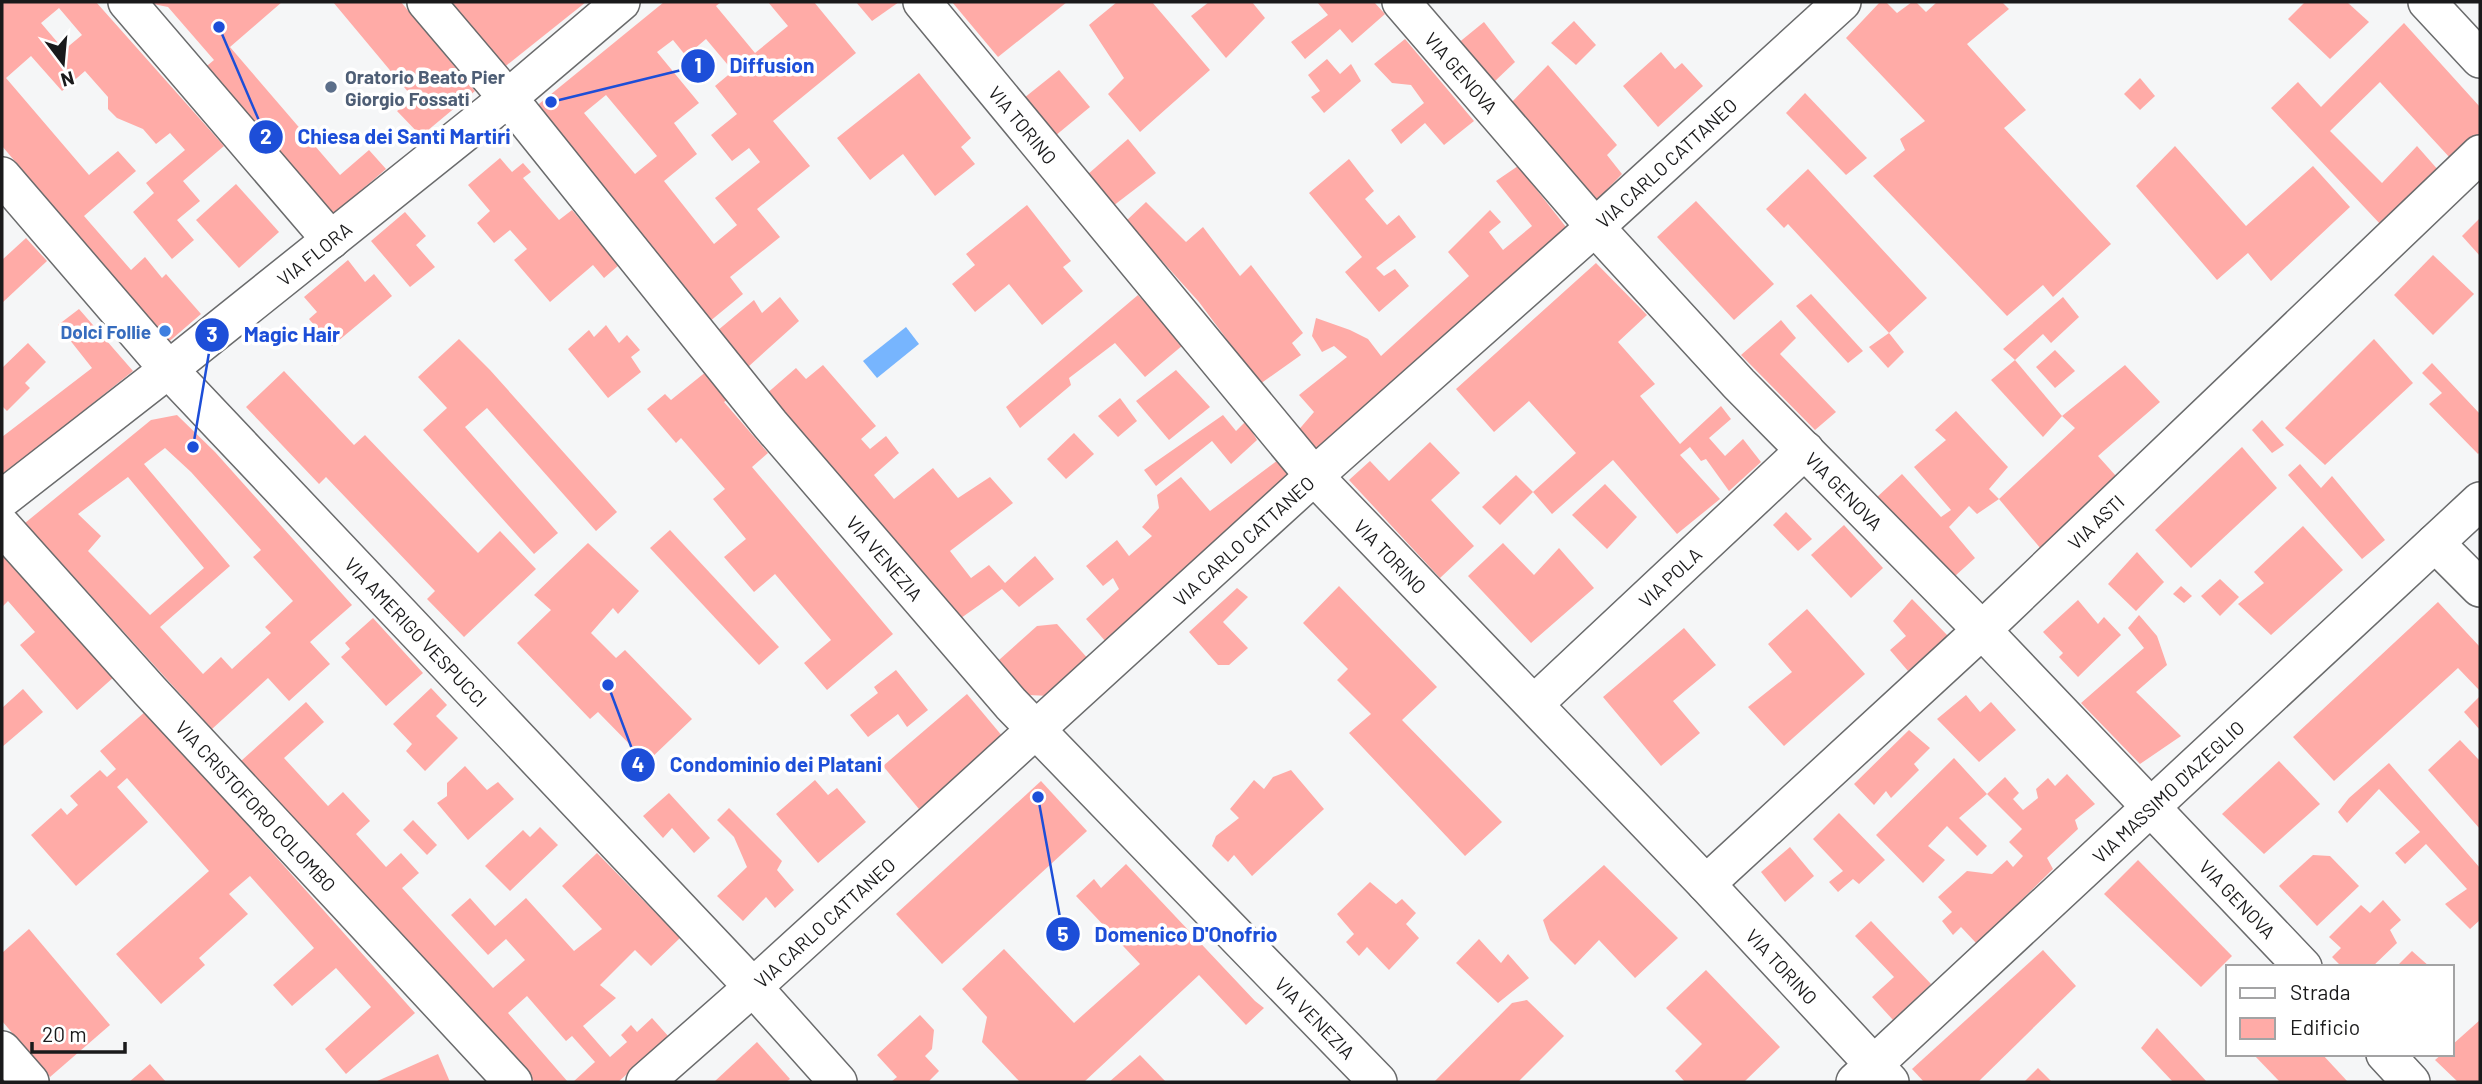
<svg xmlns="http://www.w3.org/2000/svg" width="2482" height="1084" font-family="Barlow,sans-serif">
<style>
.water{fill:#77b5fe}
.building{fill:#ffaba7;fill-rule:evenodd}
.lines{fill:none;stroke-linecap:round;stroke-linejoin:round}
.minor-casing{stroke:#6a6b6c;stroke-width:40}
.minor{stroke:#fff;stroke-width:37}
.service-dot{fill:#5c6f8a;stroke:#fff;stroke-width:2.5}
.shop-dot{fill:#3f7fe0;stroke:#fff;stroke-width:2.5}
.labels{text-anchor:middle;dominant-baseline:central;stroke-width:7;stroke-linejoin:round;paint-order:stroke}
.street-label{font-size:19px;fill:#1a1a1b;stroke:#fff}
.service-label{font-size:19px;font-weight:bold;fill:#4e5e75;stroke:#fff;text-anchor:start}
.shop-label{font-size:19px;font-weight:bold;fill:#366cbe;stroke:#fff;text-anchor:end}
.leader{fill:none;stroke:#1d4ed8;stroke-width:2.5}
.callout-dot{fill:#1d4ed8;stroke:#fff;stroke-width:2.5}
.mark-label{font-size:21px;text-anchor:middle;font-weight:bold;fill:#fff}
.callout-label{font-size:21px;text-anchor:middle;font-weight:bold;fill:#1d4ed8;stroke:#fff;stroke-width:7;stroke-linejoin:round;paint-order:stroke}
</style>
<rect width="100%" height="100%" fill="#f5f6f7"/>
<!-- water -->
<polygon class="water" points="906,327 919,344 877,378 863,361"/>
<!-- building -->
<g class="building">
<path d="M2,2H96L224,146L183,181L200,201L177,220L194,240L172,259L133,212L154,193L146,183L185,150L170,133L156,144L143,129L117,118L108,109V97L85,71L62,91L31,56L6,78L89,175L118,151L136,171L84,216L131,270L145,257L162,278L166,274L201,314L165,345L49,210L53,206L2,146ZM59,8L82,35L64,50L41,23Z"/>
<polygon points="143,2 282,2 230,47 340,175 369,150 386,169 329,218 202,70 214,60 168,7"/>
<polygon points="333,2 401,2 475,91 421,136 397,111 414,99"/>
<polygon points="447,2 586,2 502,69"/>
<path d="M664,2H721L716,6L755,53L788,26L768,2H814L856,53L773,121L810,166L757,209L780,237L730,277L743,294L709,322L534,108ZM706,39L733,71L715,86L737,114L711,135L732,161L749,148L760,162L715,198L737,225L714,244L664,181L697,154L674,123L699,103L657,52L673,40L686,56ZM606,95L657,156L635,174L584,113Z"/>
<polygon points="856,2 899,2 872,21"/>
<polygon points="952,2 1067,2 998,57"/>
<polygon points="1117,2 1152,2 1210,70 1140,132 1108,94 1124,78 1089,25"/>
<polygon points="1209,2 1252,2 1265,18 1226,58 1191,16"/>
<polygon points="1317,2 1374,2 1385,14 1352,43 1340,29 1305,59 1291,42 1328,15"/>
<polygon points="1880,2 1886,2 1897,13 1912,2 1916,2 1926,12 1937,2 2002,2 2009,9 1967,44 2026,110 2004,128 2111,244 2053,297 2043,285 2007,316 1873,176 1905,150 1900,139 1925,121 1846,38"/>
<polygon points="2305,2 2347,2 2369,22 2330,59 2288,19"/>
<polygon points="1574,21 1596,45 1576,65 1551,43"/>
<polygon points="1484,22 1515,62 1494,82 1457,44"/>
<polygon points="2404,23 2480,107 2480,134 2451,159 2380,82 2330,131 2382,183 2417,146 2439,171 2382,226 2271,108 2298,82 2321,107"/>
<polygon points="1405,39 1474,121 1444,145 1425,123 1401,144 1391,130 1424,103 1411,85 1392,83 1374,64"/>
<polygon points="1661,52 1675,69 1682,63 1703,86 1658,127 1623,86"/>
<polygon points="1327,59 1340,74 1351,64 1361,81 1324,113 1311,97 1320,91 1308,75"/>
<polygon points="1548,65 1617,145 1607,155 1622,174 1597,200 1509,105"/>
<polygon points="1059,70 1090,107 1055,136 1024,98"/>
<polygon points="919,73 971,138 961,147 975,164 935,196 903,154 870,180 837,138"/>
<polygon points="2140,78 2155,96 2140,110 2124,94"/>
<polygon points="1805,93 1867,158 1846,175 1786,113"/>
<polygon points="1128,139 1156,173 1113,206 1087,175"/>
<polygon points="2175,146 2246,226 2313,166 2350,207 2271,281 2248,253 2217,280 2136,186"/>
<polygon points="500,158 512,172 523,163 531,172 523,178 559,220 572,210 619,265 604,278 593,265 550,302 514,260 527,249 510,230 494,243 477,223 490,211 468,185"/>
<polygon points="1349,159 1374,191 1365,199 1387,225 1399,215 1416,237 1376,268 1384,276 1395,269 1409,286 1379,312 1345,272 1362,257 1309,193"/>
<polygon points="1518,166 1566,227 1316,455 1296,433 1314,412 1299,395 1347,357 1334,346 1322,352 1312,336 1316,318 1350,330 1368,339 1381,356 1469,276 1448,252 1490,210 1501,222 1489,232 1503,250 1532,226 1496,181"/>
<polygon points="1808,169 1927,298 1889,333 1788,224 1784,228 1766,209"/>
<polygon points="236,184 279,232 239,268 196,220"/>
<polygon points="1696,201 1774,284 1734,320 1657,237"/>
<polygon points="1146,202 1186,242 1203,227 1240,276 1251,265 1303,333 1292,343 1301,355 1260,384 1199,302 1126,221"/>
<polygon points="1027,205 1071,261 1063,267 1083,291 1042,325 1009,284 975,312 952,284 975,265 966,254"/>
<polygon points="405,212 426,236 416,245 435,267 410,287 371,241"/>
<polygon points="2480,218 2480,256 2462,236"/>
<polygon points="26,238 47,261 2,303 2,260"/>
<polygon points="2433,255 2474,294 2433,335 2394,295"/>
<polygon points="348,260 365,282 374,274 392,296 332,346 309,319 317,312 304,297"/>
<polygon points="1596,263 1647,315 1618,342 1655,384 1640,396 1680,444 1721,406 1731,419 1709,438 1725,456 1743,439 1761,462 1729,491 1706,459 1701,461 1690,447 1680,455 1720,499 1677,534 1613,460 1552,514 1533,492 1576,453 1529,401 1494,432 1456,389"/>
<polygon points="1811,294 1863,351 1848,363 1796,306"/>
<polygon points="1138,295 1183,345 1145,377 1115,343 1069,378 1071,385 1020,428 1006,407"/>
<polygon points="780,297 799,321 748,367 717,331 754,300 762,313"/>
<polygon points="2063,297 2079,317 2051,343 2043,334 2015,360 2003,349"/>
<polygon points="79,309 133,371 2,476 2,437 92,368 58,325"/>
<polygon points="1781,320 1796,338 1780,354 1836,412 1815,430 1741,355"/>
<polygon points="606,325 619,343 627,335 640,350 631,357 641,372 608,398 568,349 589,330 594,337"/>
<polygon points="1889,333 1904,352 1888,368 1869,347"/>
<polygon points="459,339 490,370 617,512 596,531 487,408 465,427 558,533 534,554 423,430 447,408 418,377"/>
<polygon points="2374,339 2413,383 2325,465 2285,428"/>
<polygon points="28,343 46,362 25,383 30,388 7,411 2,406 2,368"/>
<polygon points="2055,350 2075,371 2055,388 2036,367"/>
<polygon points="2015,360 2062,416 2043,437 1991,380"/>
<polygon points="2432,363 2480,414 2480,452 2478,454 2429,404 2442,393 2422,373"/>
<polygon points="823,365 876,426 861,439 870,449 886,436 899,453 874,475 894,499 933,468 958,498 990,477 1013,503 950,551 971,578 989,565 1005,583 1035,556 1054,579 1019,607 1002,589 954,623 765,395 796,368 806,379"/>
<polygon points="2125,365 2160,402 2098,456 2116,476 2041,549 1999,499 1977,514 1969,506 1949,527 1975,558 1955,576 1876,498 1902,474 1941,517 1951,510 1914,467 1946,440 1935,430 1956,411 2008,467 1989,489 1999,499 2075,428 2062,416"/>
<polygon points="1176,370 1210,407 1169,440 1136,401"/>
<polygon points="284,371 354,445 365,435 478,553 500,531 536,569 464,637 427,599 435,591 326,477 319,484 246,407"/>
<polygon points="707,371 730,398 724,402 768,453 752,467 893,634 827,690 804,663 831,640 775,574 754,592 724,557 746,539 713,499 725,489 681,438 676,443 647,409 665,394 671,400"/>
<polygon points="1120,398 1137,421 1118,437 1098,416"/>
<path d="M177,415L215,452L352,605L310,642L330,664L289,701L268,678L212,729L25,523L151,420ZM165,448L191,472L261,550L253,557L293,601L265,627L271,633L232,669L221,657L203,674L160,627L230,566L144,464ZM128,477L204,568L150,615L88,551L101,536L78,514Z"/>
<polygon points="1223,415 1236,431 1246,421 1257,440 1231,464 1212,441 1156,486 1144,470"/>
<polygon points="2262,420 2284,445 2272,453 2252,430"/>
<polygon points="1074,433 1094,454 1066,479 1047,459"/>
<polygon points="1430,442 1460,473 1431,500 1474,546 1440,578 1349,480 1370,461 1389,481"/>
<polygon points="2242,447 2277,488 2191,568 2155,530"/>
<polygon points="1278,460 1293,478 1106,642 1086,619 1119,589 1113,578 1103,586 1086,566 1117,540 1129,556 1152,536 1142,527 1159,508 1157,495 1181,477 1210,511"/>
<polygon points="2300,464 2321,488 2332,476 2385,540 2362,559 2288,475"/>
<polygon points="1516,475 1533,492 1500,525 1482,507"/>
<polygon points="1605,484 1637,517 1607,549 1572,515"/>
<polygon points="1786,512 1812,539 1798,551 1773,525"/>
<polygon points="1844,525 1883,568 1851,598 1811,555"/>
<polygon points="2303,526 2343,570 2271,635 2238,604 2264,583 2254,572"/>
<polygon points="670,530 779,647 759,665 650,548"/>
<polygon points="588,543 639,591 618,614 613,608 591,633 616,658 625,650 692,719 647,762 598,712 590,719 517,643 551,610 534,595"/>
<polygon points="1503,543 1534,575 1559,548 1594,588 1531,643 1468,576"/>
<polygon points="2,547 115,676 77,710 20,645 35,632 8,601 2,607"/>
<polygon points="2137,552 2164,582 2136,611 2108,584"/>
<polygon points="2220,579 2239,597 2220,616 2201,596"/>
<polygon points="1339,586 1437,687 1402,720 1502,822 1465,856 1349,733 1371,714 1337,680 1348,669 1303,623"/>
<polygon points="2181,586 2192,596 2184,603 2173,594"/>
<polygon points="1237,588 1248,597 1223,622 1248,648 1229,665 1218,665 1189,632"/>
<polygon points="1912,599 1948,636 1908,671 1890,650 1906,636 1893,621"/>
<polygon points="2078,600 2098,624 2104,617 2121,635 2078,677 2059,657 2063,653 2043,632"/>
<polygon points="2438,602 2480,647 2480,691 2458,668 2334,781 2293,737"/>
<polygon points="1807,609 1865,674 1784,746 1748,707 1792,672 1768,644"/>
<polygon points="2139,615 2157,636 2167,665 2136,692 2181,736 2140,764 2081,703 2144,648 2128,628"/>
<polygon points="373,618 423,673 386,706 341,657 350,649 345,643"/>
<polygon points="1057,624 1090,661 1050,696 1028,695 999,660 1037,626"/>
<polygon points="1684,628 1716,665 1673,701 1700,733 1661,766 1603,697"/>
<polygon points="896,670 928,710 907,727 898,714 868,737 850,715 878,693 874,687"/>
<polygon points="431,688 447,705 436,716 458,738 425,771 406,751 412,744 393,724"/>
<polygon points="23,689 43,712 2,747 2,708"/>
<polygon points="967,694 1003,737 919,809 883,766"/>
<polygon points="1966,695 1980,712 1991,702 2016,730 1979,762 1937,719"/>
<polygon points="2480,696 2480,730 2464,712"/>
<polygon points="306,702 324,722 284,758 328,806 343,792 370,821 356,834 386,867 401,853 419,873 402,888 493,988 525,960 506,939 488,955 451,915 470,898 495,926 526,898 574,951 602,929 562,886 597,853 680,938 651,966 635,950 600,985 616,998 583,1026 610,1057 627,1042 621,1035 631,1025 637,1032 652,1018 669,1037 618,1082 573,1082 595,1062 572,1036 566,1041 527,996 508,1013 568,1082 535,1082 241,761"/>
<polygon points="146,711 415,1013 346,1074 325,1049 371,1007 336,968 292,1006 273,985 314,948 250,876 229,894 248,914 199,958 205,965 161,1004 116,954 209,871 127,778 117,787 148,822 76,886 31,835 61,808 67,815 78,805 70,796 100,770 107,777 116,769 100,751"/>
<polygon points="1909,730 1930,748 1914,764 1919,770 1891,798 1886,791 1874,805 1854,784"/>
<polygon points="2460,740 2480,761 2480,829 2428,770"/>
<polygon points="1954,758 1987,794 1959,818 1987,846 1977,856 1947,826 1928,846 1945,860 1923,883 1876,835"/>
<polygon points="2279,761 2320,804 2264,854 2222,814"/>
<polygon points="2389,763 2480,868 2480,920 2470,929 2445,904 2467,889 2426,844 2405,864 2395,853 2420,832 2379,789 2347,823 2338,812 2349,798"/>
<polygon points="465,766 487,790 498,782 514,799 468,840 437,803 447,796 447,783"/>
<polygon points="1291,770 1324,809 1252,876 1234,855 1228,862 1212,846 1216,836 1239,818 1230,809 1254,780 1264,789 1273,777"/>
<polygon points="2067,774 2095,804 2075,820 2078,829 2047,858 2053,869 1977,944 1961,927 1953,935 1942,921 1952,912 1938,897 1967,871 1992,874 2007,860 2013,867 2023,856 2009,842 2022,829 1987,794 2005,777 2019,793 2013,799 2023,810 2038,798 2036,789 2048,778 2055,786"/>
<polygon points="815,780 828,795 837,788 866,822 818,863 776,814"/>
<polygon points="1041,781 1087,831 942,964 896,914"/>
<polygon points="669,793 710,838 694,853 672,828 663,838 643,816"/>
<polygon points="729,808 782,861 777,870 794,890 775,908 766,897 743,921 717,896 747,867 734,837 717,820"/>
<polygon points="1839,813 1885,860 1859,884 1853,879 1838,892 1829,882 1843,871 1813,839"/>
<polygon points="413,820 437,845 427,855 403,830"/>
<polygon points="540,827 558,845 510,891 485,866 523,830 530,837"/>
<polygon points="1790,847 1814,876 1785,902 1761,872"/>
<polygon points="2313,855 2330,856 2359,886 2317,926 2279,886"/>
<polygon points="2138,860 2232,956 2201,987 2104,894"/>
<polygon points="1126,864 1255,1001 1264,1008 1246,1025 1199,975 1084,1082 1020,1082 982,1042 987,1017 962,989 1004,949 1074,1023 1140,964 1076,896 1094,879 1101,888"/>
<polygon points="1604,865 1678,938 1635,978 1599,940 1575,965 1550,940 1543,920"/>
<polygon points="1370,882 1396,904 1402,899 1416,913 1406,924 1419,938 1389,970 1367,947 1359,956 1346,942 1354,934 1337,914"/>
<polygon points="2383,900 2401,920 2390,930 2397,943 2372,967 2342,967 2332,957 2341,948 2329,937 2361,905 2370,913"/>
<polygon points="1871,921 1931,984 1893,1020 1872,997 1894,977 1855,936"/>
<polygon points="29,929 110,1025 50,1077 2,1021 2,953"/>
<polygon points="1479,939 1501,963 1508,954 1529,978 1498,1003 1456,963"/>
<polygon points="2043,950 2076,986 1978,1082 1924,1082 1912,1069"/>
<polygon points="2412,951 2430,967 2396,967"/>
<polygon points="1706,970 1780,1047 1744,1082 1685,1082 1675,1071 1702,1044 1666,1008"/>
<polygon points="1527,1000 1564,1036 1518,1082 1434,1082 1512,1003"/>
<polygon points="920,1015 934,1030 932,1049 925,1056 939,1071 928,1082 891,1082 897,1077 877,1055"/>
<polygon points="2480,1020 2480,1082 2458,1082 2435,1060 2442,1054 2452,1054 2452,1045"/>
<polygon points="2157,1028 2207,1082 2173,1082 2141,1048"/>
<polygon points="757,1042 790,1079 786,1082 714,1082"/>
<polygon points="438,1054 450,1082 375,1082"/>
<polygon points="2253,1054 2322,1054 2348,1082 2280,1082"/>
<polygon points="1140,1055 1166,1082 1109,1082"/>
<polygon points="150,1064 166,1082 129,1082"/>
<polygon points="2038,1068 2052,1082 2024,1082"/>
</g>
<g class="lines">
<defs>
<g id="minor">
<polyline points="127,2 331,240"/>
<path id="s1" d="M426,2L522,115L770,424L1011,704L1378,1082"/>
<path id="s2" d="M922,2L1314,476L1706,884L1890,1082"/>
<path id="s3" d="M1401,2L1595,227L1739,384L1982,630L2303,967"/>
<polyline points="2427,2 2480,59"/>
<path id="s4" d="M2,176L169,370L753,987L838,1082"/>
<path id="s5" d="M2,499L183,358L508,98L621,2"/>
<path id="s6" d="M2,526L150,691L513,1082"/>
<polyline points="2435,543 2480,588"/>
<path id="s7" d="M1534,704L1805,450"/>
<path id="s8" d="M1706,884L1982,630L2480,154"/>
<polyline points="2,1050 30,1082"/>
<polyline points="2385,1054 2411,1082"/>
<path id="s9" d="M645,1082L753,987L1314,476L1605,218L1842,2"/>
<path id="s10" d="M1855,1082L2480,501"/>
</g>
</defs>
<!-- minor casing -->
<use href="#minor" class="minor-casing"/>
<!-- minor -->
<use href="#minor" class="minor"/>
</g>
<!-- markers -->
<circle class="service-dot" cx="331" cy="87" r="7"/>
<circle class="shop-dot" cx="165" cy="331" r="7"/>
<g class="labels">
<!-- street labels -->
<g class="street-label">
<text stroke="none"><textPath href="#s3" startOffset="93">VIA GENOVA</textPath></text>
<text stroke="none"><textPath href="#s2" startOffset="159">VIA TORINO</textPath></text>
<text stroke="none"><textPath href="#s9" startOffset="1374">VIA CARLO CATTANEO</textPath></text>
<text stroke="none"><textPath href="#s5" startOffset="397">VIA FLORA</textPath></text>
<text stroke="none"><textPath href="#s3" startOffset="660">VIA GENOVA</textPath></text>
<text stroke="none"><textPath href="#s8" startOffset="532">VIA ASTI</textPath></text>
<text stroke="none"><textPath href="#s9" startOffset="807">VIA CARLO CATTANEO</textPath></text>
<text stroke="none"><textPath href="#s2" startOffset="726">VIA TORINO</textPath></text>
<text stroke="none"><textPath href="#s1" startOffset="721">VIA VENEZIA</textPath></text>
<text stroke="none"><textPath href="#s7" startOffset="186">VIA POLA</textPath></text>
<text stroke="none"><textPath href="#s4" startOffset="616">VIA AMERIGO VESPUCCI</textPath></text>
<text stroke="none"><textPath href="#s10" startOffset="427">VIA MASSIMO D'AZEGLIO</textPath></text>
<text stroke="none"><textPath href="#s6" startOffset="378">VIA CRISTOFORO COLOMBO</textPath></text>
<text stroke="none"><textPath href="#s3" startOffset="1227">VIA GENOVA</textPath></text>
<text stroke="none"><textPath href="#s9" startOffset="240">VIA CARLO CATTANEO</textPath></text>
<text stroke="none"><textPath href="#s2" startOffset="1293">VIA TORINO</textPath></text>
<text stroke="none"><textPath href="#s1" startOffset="1351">VIA VENEZIA</textPath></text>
</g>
<!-- service labels -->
<g class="service-label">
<text x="345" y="76">Oratorio Beato Pier<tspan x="345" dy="22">Giorgio Fossati</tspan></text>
</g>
<!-- shop labels -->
<g class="shop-label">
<text x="151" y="331">Dolci Follie</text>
</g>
</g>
<!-- callouts -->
<path class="leader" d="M551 102L698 66M219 27L266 137M193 447L212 335M608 685L638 765M1038 797L1063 934"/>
<g class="callout-dot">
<circle cx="551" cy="102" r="7"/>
<circle cx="219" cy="27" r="7"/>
<circle cx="193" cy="447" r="7"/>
<circle cx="608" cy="685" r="7"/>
<circle cx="1038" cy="797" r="7"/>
<circle cx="698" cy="66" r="18"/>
<circle cx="266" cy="137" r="18"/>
<circle cx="212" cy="335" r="18"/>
<circle cx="638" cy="765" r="18"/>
<circle cx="1063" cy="934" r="18"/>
</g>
<g class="mark-label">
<text x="698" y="73">1</text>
<text x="266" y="144">2</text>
<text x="212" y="342">3</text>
<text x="638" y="772">4</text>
<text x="1063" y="942">5</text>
</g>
<g class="callout-label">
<text x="772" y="73">Diffusion</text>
<text x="404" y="144">Chiesa dei Santi Martiri</text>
<text x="292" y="342">Magic Hair</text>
<text x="776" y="772">Condominio dei Platani</text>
<text x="1186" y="942">Domenico D'Onofrio</text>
</g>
<!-- border -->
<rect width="2482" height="1084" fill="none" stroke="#1a1a1b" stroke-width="7"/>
<!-- legend -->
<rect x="2226" y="965" width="228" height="91" fill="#ffffff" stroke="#a3a3a4" stroke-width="2"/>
<rect x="2240" y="988" width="35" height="10" fill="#ffffff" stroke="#a3a3a4" stroke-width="2"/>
<text x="2290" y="1000" font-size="21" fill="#1a1a1b">Strada</text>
<rect x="2240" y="1018" width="35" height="21" fill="#ffaba7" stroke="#a3a3a4" stroke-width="2"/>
<text x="2290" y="1035" font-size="21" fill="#1a1a1b">Edificio</text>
<!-- north arrow -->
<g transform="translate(63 63) rotate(164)" stroke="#ffffff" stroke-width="5" paint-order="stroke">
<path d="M0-5L12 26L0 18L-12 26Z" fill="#1a1a1b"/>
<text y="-10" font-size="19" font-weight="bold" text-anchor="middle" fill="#1a1a1b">N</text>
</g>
<!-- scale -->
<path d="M32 1042v10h93v-10" fill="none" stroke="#1a1a1b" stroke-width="3.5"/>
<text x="42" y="1042" font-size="21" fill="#1a1a1b" stroke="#ffffff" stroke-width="5" paint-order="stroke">20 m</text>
</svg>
